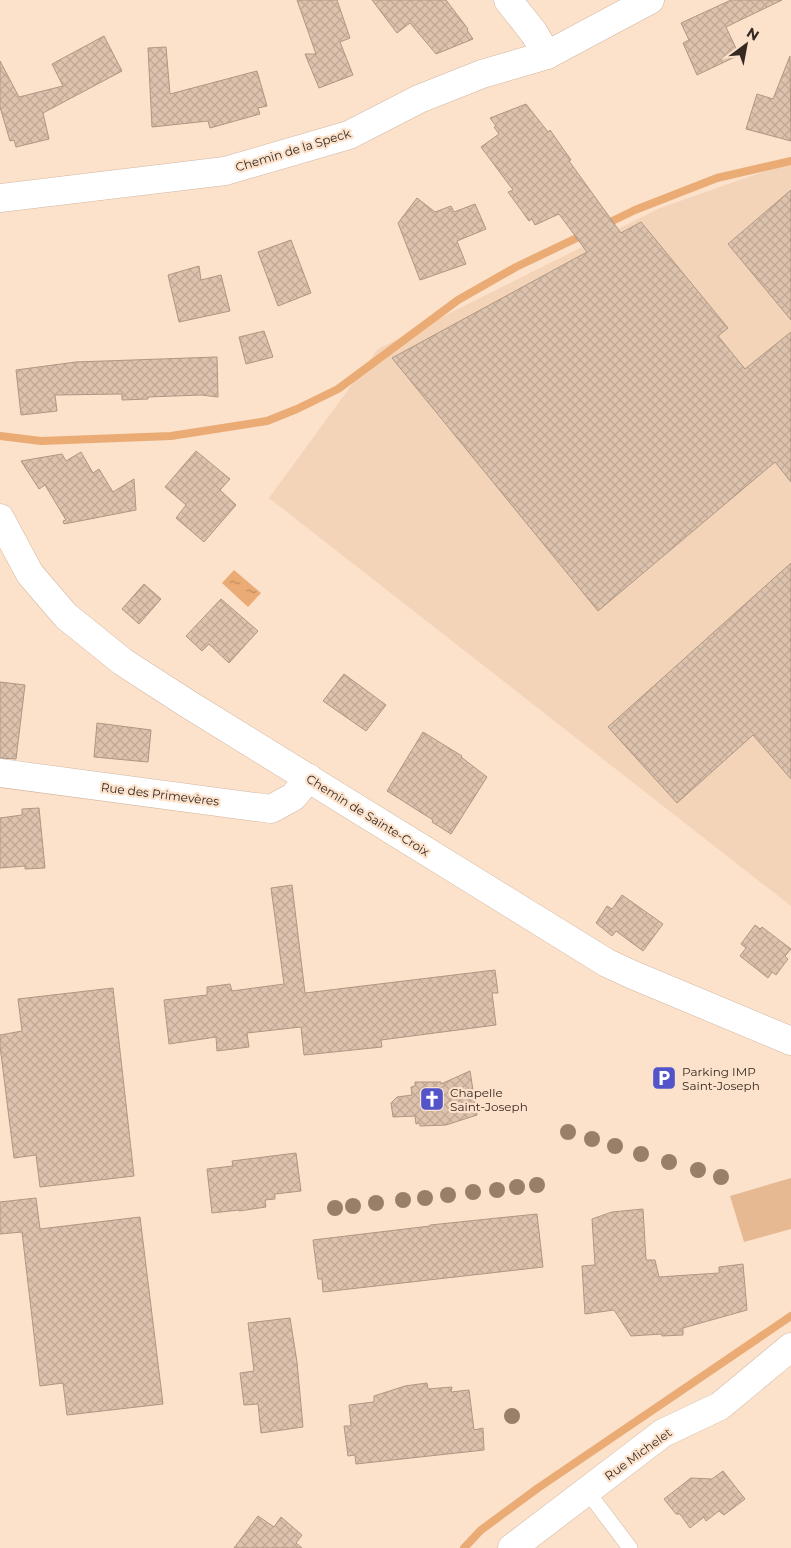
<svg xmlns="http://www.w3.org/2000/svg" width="791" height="1548" font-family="Montserrat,sans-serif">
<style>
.built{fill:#f4d4b9}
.grass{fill:#e7b993}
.water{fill:url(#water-ripples)}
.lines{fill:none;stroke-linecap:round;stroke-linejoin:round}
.stream{stroke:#eaab74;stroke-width:8}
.building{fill:url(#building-cross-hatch);stroke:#b09782}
.lane-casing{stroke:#d1b7a2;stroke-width:16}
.street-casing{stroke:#d1b7a2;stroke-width:29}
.lane{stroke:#fff;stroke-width:15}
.street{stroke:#fff;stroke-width:28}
.tree{fill:#997f67}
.labels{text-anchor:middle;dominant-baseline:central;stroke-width:4.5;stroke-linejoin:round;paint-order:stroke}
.street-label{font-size:12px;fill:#352a22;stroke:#fce1cb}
.poi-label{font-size:12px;fill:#352a22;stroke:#fce1cb;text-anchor:start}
</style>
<defs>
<pattern id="water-ripples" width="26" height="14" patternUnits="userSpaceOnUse" patternTransform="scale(1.25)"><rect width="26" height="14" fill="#eaab74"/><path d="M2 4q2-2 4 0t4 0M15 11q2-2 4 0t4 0" fill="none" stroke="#be8b5f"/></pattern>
<pattern id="building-cross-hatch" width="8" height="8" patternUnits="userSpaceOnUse" patternTransform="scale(1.25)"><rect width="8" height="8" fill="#ddc3ad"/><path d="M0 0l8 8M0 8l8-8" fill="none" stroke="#bea895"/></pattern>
</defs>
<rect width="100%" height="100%" fill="#fce1cb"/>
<!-- built -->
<polygon class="built" points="791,162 791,906 269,498 378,349 660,208"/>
<!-- grass -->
<polygon class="grass" points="791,1178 791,1229 744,1242 730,1196"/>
<!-- water -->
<polygon class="water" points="234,570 261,593 248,607 222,583"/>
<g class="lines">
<!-- stream -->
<g class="stream">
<polyline points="604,225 635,210 717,178 791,161"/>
<polyline points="0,436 41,441 171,436 267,421 297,409 338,389 458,300 516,267 585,234"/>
<polyline points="464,1548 481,1530 538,1488 791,1316"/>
</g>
</g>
<!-- building -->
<g class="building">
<polygon points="297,0 337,0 350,38 340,42 353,75 319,88 305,54 316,54"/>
<polygon points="372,0 446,0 468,29 467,30 473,39 436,54 410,23 397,33"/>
<polygon points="731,0 782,0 726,27 739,55 697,75 683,43 689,40 681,23"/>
<polygon points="104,36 122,71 43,113 49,139 16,147 14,140 10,141 0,107 0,61 19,97 63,86 52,64"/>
<polygon points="166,47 170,94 257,71 267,106 258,108 260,114 210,128 208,121 152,127 148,48"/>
<polygon points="790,56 791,141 746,129 757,94 773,99"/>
<polygon points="526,104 548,132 550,130 571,160 569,161 621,233 641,222 728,328 718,336 745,369 791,332 791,482 775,462 598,611 392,358 587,252 559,214 535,225 532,219 529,221 508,192 513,190 481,147 499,134 494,127 496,126 490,118"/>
<polygon points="791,190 791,320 728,244"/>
<polygon points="417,198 435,212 451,206 454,212 475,204 486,229 457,241 466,264 420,280 398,223"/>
<polygon points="291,240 311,293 278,306 258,252"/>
<polygon points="199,266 201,280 221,275 230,311 179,322 168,275"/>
<polygon points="264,331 273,357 246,364 239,337"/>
<polygon points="217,357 218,397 201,395 148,397 148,399 122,400 122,394 55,395 57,411 21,415 16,370 76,362"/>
<polygon points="196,451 230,479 220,490 236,505 204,542 176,518 186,505 165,487"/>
<polygon points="81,452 93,473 99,469 113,492 134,479 136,510 64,524 63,521 66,520 45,485 39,489 21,461 62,454 66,461"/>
<polygon points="791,563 791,779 753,735 677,803 608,727"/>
<polygon points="144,584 161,599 139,624 122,609"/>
<polygon points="221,599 258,631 229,663 209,644 202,651 186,636"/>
<polygon points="344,674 386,705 366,731 323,701"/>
<polygon points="0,682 25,685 16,759 0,758"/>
<polygon points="97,723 151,730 148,762 94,757"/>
<polygon points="423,732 462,756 461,757 487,777 451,834 432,822 433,820 387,791"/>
<polygon points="39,808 45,868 25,869 25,866 0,868 0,818 22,815 22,809"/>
<polygon points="292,885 305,993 495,970 498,993 492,993 496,1025 381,1040 382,1047 304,1055 301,1027 247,1033 249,1047 217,1051 216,1037 169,1044 164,1000 207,995 207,987 230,984 232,991 284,984 271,888"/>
<polygon points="622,895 663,924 643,951 616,931 612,936 596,923 607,906 612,909"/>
<polygon points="755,925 760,929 762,927 791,949 785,956 788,959 776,975 772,972 768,978 740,956 746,948 741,944"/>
<polygon points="113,988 134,1176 40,1187 36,1155 14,1158 0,1046 0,1035 22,1031 18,999"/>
<polygon points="470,1071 477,1115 446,1125 420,1126 420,1123 416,1124 415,1116 393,1117 391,1103 397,1097 412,1095 411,1087 415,1086 415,1082 441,1082 441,1084"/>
<polygon points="296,1153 301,1191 275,1194 275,1199 265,1200 266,1207 239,1211 239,1210 212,1213 207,1169 233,1166 232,1161"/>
<polygon points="36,1198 40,1229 140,1217 163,1404 67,1415 63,1383 40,1386 22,1232 0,1234 0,1202"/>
<polygon points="643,1209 646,1260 655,1260 659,1277 719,1273 719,1267 743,1264 747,1310 683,1328 683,1335 662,1336 662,1334 631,1336 614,1310 585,1314 582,1266 595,1265 592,1219 612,1212"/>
<polygon points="537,1214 543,1267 323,1292 322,1279 318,1279 313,1240 430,1226 430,1225"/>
<polygon points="290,1318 297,1362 303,1427 261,1433 258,1404 244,1405 240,1373 254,1371 248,1323"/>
<polygon points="427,1383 428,1389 452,1387 451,1392 469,1390 474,1430 483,1428 484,1450 356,1464 355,1455 348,1456 344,1426 351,1426 349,1405 374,1402 374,1396 405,1386"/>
<polygon points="723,1471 745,1499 724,1515 719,1511 706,1521 704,1517 690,1528 680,1514 676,1514 664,1499 691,1478 712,1479"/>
<polygon points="258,1516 274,1527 281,1517 302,1535 296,1543 302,1548 234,1548"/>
</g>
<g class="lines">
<defs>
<polyline id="lane" points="587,1491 630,1548"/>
<g id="street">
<polyline points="508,0 534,33 547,55"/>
<polyline points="0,198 225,171 349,135 419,99 482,74 547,55 650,0"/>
<polyline points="0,518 30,574 66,616 123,662 188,704 607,963 633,975 791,1041"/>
<polyline points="0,773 271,809 293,797 309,778"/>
<polyline points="512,1548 663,1433 720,1406 791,1347"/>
</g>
</defs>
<!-- lane casing -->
<use href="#lane" class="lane-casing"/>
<!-- street casing -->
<use href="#street" class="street-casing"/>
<!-- lane -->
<use href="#lane" class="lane"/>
<!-- street -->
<use href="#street" class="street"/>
</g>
<!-- trees -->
<g class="tree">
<circle cx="568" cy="1132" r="8"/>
<circle cx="592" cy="1139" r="8"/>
<circle cx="615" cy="1146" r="8"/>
<circle cx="641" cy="1154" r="8"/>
<circle cx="669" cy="1162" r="8"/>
<circle cx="698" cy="1170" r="8"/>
<circle cx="721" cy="1177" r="8"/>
<circle cx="537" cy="1185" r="8"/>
<circle cx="517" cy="1187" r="8"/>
<circle cx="497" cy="1190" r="8"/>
<circle cx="473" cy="1192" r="8"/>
<circle cx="448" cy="1195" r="8"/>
<circle cx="425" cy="1198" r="8"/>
<circle cx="403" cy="1200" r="8"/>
<circle cx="376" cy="1203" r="8"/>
<circle cx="353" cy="1206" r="8"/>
<circle cx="335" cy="1208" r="8"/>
<circle cx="512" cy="1416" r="8"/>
</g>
<!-- icons -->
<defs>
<symbol id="parking-square" viewBox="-11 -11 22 22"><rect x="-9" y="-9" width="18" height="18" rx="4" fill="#5353ca" stroke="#fce1cb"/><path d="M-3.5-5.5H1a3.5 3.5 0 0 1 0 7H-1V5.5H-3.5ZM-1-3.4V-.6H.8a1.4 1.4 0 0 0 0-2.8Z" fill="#fff"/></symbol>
<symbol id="church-square" viewBox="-11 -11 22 22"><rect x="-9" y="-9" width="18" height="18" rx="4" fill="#5353ca" stroke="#fce1cb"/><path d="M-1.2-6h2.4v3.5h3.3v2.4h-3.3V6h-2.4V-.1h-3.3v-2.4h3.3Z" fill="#fff"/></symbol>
</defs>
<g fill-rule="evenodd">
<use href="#parking-square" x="650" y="1064" width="28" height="28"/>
<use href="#church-square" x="418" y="1085" width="28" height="28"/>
</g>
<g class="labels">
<!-- street labels -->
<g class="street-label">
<text transform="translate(293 150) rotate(-17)">Chemin de la Speck</text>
<text transform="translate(160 794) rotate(7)">Rue des Primevères</text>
<text transform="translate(368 815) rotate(32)">Chemin de Sainte-Croix</text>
<text transform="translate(638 1454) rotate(-36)">Rue Michelet</text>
</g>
<!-- poi labels -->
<g class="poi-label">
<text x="682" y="1071">Parking IMP<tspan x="682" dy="14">Saint-Joseph</tspan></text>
<text x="450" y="1092">Chapelle<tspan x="450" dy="14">Saint-Joseph</tspan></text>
</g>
</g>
<!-- north arrow -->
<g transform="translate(746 45) rotate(32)" stroke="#fce1cb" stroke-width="4" paint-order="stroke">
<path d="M0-4L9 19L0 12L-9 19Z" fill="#352a22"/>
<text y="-8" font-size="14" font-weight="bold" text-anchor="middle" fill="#352a22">N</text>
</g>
</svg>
